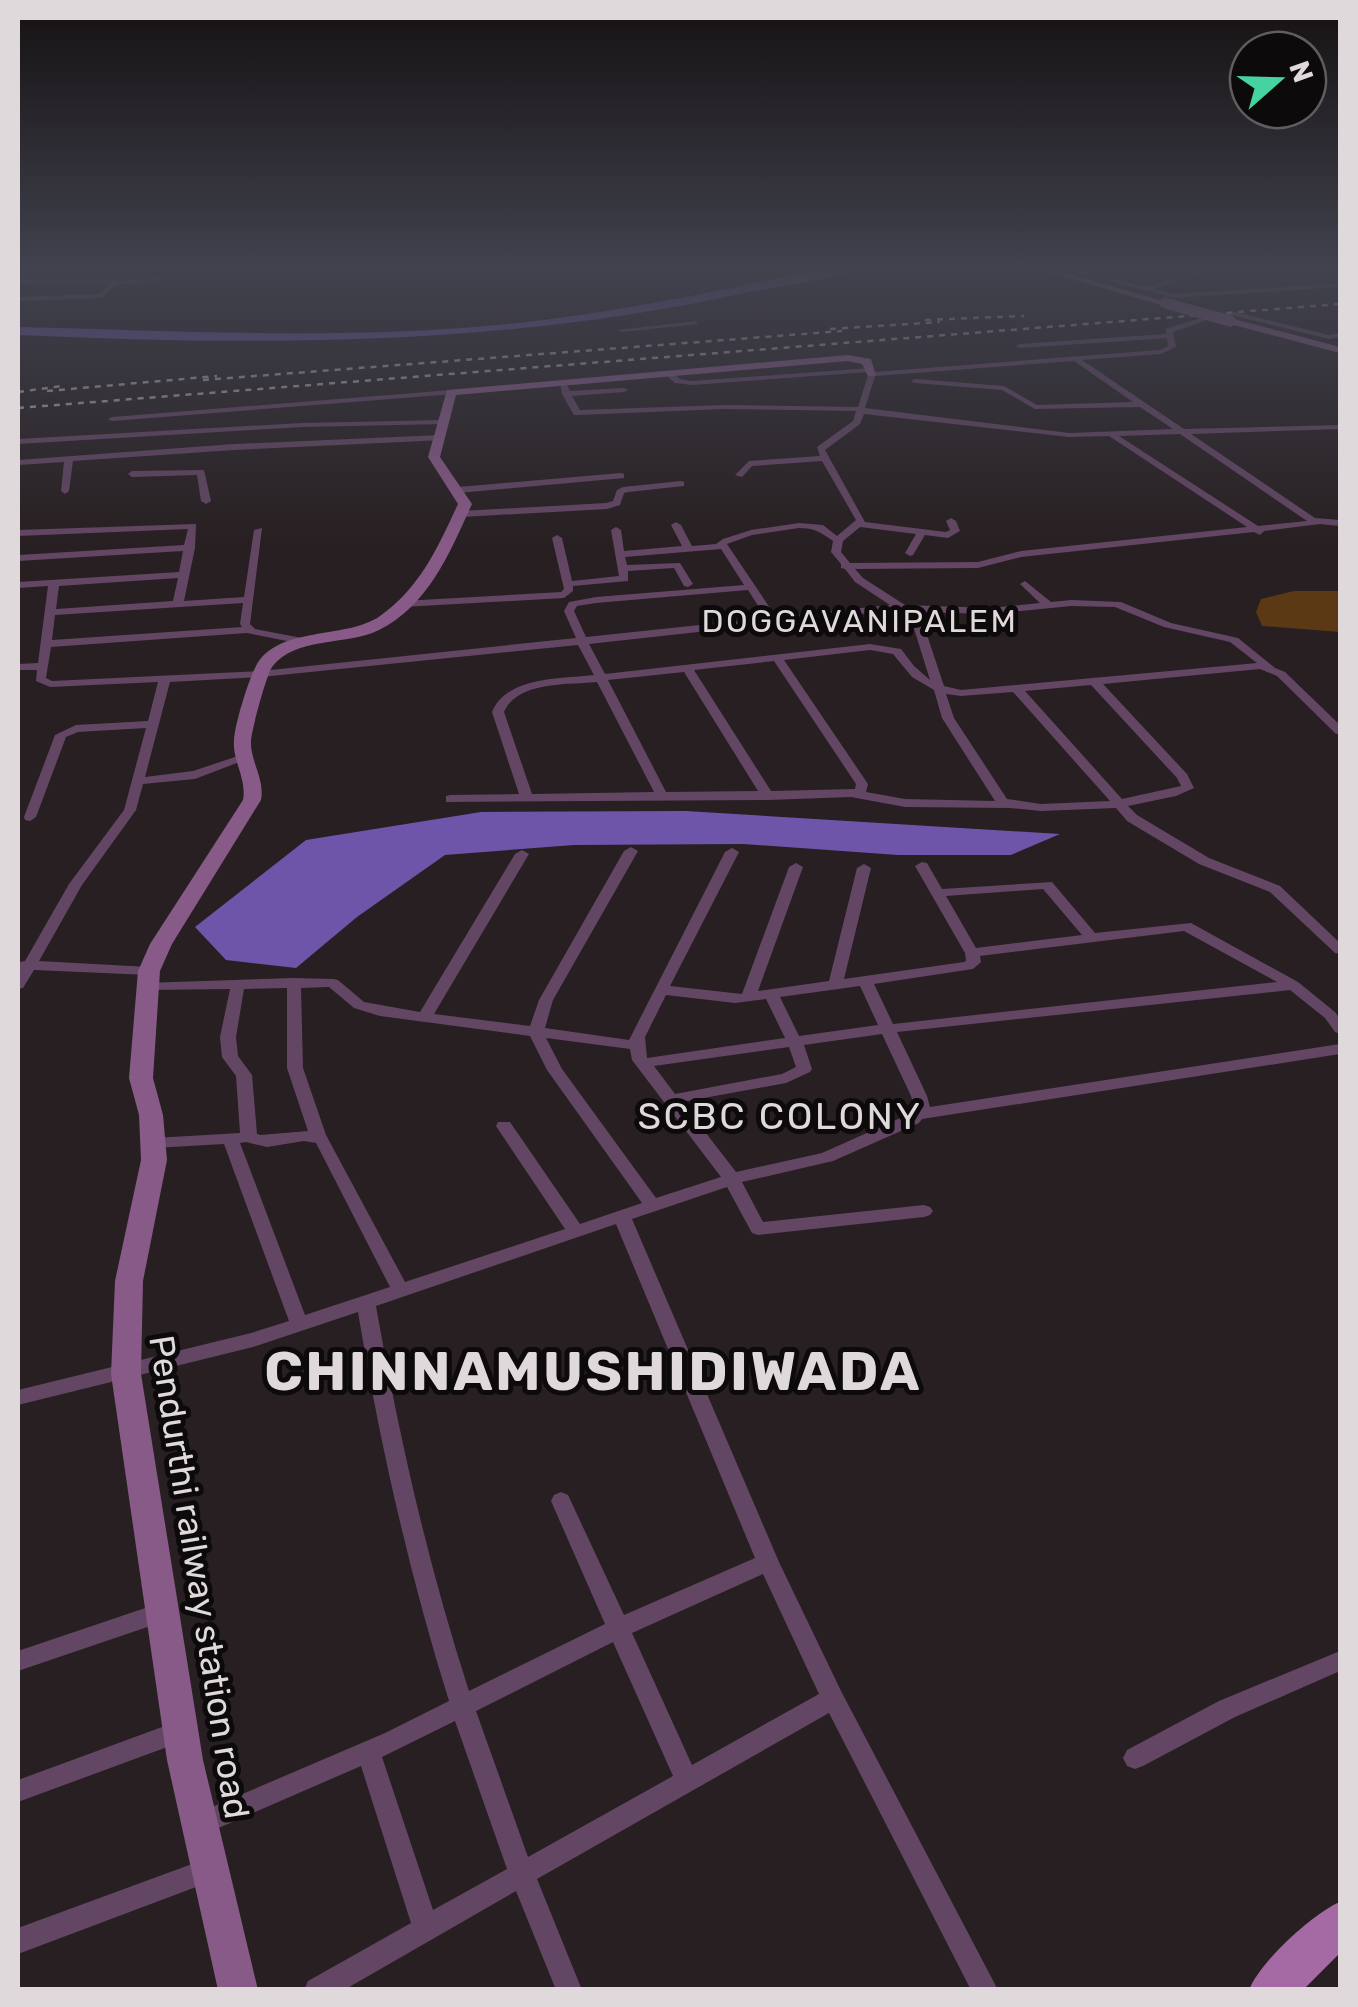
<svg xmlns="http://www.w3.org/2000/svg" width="1358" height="2007" font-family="Rubik,sans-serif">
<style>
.green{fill:#5a3914}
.water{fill:#6e55a9}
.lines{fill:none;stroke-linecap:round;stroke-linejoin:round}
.river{fill:#6e55a9;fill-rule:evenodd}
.street{fill:#634663;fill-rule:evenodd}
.secondary{fill:#885a87;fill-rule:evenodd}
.primary{fill:#a569a4;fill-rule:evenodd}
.rail{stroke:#aea8aa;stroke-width:2.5;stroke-dasharray:6 6;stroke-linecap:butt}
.secondary-bridge{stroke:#885a87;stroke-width:11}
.labels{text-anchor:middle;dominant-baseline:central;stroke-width:10;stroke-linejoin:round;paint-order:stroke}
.far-neighbourhood-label{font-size:32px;letter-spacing:2.5px;fill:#dfd9db;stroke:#0d0a0b}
.street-label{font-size:35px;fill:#dfd9db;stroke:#0d0a0b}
.neighbourhood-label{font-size:38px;letter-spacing:2.5px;fill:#dfd9db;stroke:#0d0a0b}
.near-district-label{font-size:55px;font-weight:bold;letter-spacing:2.5px;fill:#dfd9db;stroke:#0d0a0b}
</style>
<rect width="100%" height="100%" fill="#271f21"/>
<!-- green -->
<polygon class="green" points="1294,591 1340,591 1340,632 1262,626 1256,612 1261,599"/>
<!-- water -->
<polygon class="water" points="686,811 1060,834 1011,855 898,855 743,844 574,845 445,855 357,917 296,968 226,960 195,927 306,840 481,812"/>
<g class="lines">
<!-- river -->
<path class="river" d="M838,265H861C836,281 776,286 744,293C504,346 262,346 18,335V327C184,331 352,341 518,323C626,311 732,288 838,265Z"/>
<!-- street -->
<g class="street">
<polygon points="193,265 200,265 181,278 115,285 102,298 18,301 18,297 100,294 107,286 103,284 106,282 18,283 18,279 116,278 119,281 179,274"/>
<polygon points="470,265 508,265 473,267"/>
<polygon points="579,265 585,265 588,268 648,265 586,272"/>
<polygon points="764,265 773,265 783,270 778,271"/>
<polygon points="1049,265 1059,265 1145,287 1216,265 1225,265 1153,289 1174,294 1340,283 1340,287 1174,298"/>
<path d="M1235,312L1329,335L1340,333V337L1329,339L1235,316L1210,319L1173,332L1176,347L1161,354L1082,360L1184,429L1340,425V429L1191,434L1315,518L1340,520V526L1320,524L1264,531L1260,535L1254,532L1021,557L978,568L855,569L863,578L905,605L990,608L1040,603L1020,584L1025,581L1051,602L1071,600L1121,602L1171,623L1238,638L1275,668L1285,672L1340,725V734H1336L1277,676L1260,669L1103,684L1187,774L1194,788L1176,796L1128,806L1137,815L1209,858L1280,886L1340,943V954L1335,953L1270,892L1199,864L1127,821L1116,808L1041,811L1010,808L905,807L851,797L768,800L446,802V796L450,795L519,794L492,712C507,676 561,679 594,675L578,645L261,677L170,682L145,777L193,771L244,754L250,758L195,779L143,784L136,810L82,885L39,961L149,967L156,971L149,975L34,970L23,988L18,989L20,969L18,968V962L25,961L69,884L124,810L146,728L78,732L66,737L36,817L30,821L25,820L24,817L55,735L76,725L148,721L158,682L50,687L36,681L37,670H18V664L38,663L48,586L18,588V582L179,572L183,551L18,561V555L184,545L188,529L18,536V530L196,524L195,548L184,601L244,597L254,530L262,528L250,624L255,629L302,638L307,641L302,644L247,633L51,647L46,678L52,681L261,671L576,638L564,611L569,602L596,597L744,585L721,549L625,557L627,565L680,563L693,584L688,587L684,586L674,568L628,571V581L573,586V591L564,598L403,607L398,604L403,601L561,592L564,589L552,538L557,535L562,538L572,581L619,576L611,530L616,527L621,530L624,551L682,546L671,525L676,522L681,525L692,546L716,544L723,539L751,530L799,523L823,525L837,536L856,520L822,461L752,466L742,477L735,475L749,461L820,456L817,447L853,421L856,411L724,409L577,415H574L562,394L560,383H566L570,391L624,388L628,390L624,392L572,396L580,410L724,405L858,407L869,372L692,385L675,383L665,374L672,372L680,379L692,381L871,368L874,372L1160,350L1168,346L1167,338L1020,348L1016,346L1020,344L1166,334V329L1207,316ZM1074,361L1133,402L1037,405L1004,386L915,379L911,381L915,383L1002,390L1035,409L1140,407L1173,429L1069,433L865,408L875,376ZM864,414L1069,437L1109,436L1247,527L1021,551L978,562L850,563L841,552L843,541L860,527L916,534L905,553L910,556L913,555L925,535L948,538L960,531L956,521L951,518L946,521L950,530L946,532L865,522L825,450L860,424ZM1180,434L1307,521L1258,526L1119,436ZM799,528C815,528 820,532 833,541L831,552L841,564V568L845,569L855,582L890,605L776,617L727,544L752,535ZM178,578L173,601L56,609L59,586ZM748,590L766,618L586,637L574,611L577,606L596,603ZM243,603L240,624L242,627L52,640L55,615ZM1071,606L1115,607L1164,627L1230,642L1257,663L961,690L944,686L921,617L915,612L990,614ZM888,611H900L911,619L930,680L914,666L901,649L870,644L605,674L589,644ZM870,650L893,654L912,677L934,690L942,718L995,801L905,799L866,792L868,784L784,660ZM774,661L856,784L855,789L771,791L694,670ZM684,672L758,791L666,792L608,680ZM597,682L654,792L532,794L504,712C517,681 568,685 597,682ZM1091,685L1177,778L1181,786L1122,799L1025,691ZM1013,692L1110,801L1041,804L1007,799L954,718L946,694L961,696Z"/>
<polygon points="696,321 698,324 622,332 618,330"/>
<polygon points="451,390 455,392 454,394 112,421 108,419 112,417"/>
<polygon points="443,420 446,420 446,424 302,427 18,444 18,439 302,423"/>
<polygon points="440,435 443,436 443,440 234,450 73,461 69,491 65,494 61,491 64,462 18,465 18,460 234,444"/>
<polygon points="204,470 211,501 206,504 201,501 197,475 132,477 128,474 132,471"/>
<polygon points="621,473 624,474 624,478 458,493 454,490 458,487"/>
<polygon points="681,481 684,482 684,486 628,492 624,493 620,505 607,509 461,517 456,514 461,511 606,503 613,501 617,490 623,487"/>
<path d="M631,847L638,851L553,1000L545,1028L629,1040L725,852L732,848L739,852L670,986L742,994L789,867L796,863L803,867L758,991L829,981L857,868L864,864L871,868L844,979L964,962L966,961L965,953L915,866L922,862L927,863L942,889L1052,882L1095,933L1191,923L1298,982L1335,1012L1340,1019V1034L1335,1032L1325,1018L1290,990L897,1032L927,1096L930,1107L1340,1044V1054L922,1119L919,1123L833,1161L742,1182L763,1222L924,1205L930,1207L933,1211L930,1215L924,1217L758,1235L752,1233L727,1187L632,1219L779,1562L841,1691L998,1990H971L829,1713L537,1879L582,1990H556L516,1891L344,1990H304L308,1981L411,1923L361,1766L200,1836L191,1832L188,1824L191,1816L385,1733L449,1701C409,1573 380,1444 358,1312L253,1347L18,1405V1390L251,1333L289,1321L224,1144L154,1148L148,1147L146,1143L148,1139L154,1138L240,1133L236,1076L222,1057L220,1037L230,989L149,990L142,986L144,983L294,978L333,979L338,980L364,1002L420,1012L515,854L522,850L529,854L434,1014L530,1026L539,1000L624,851ZM1043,889L1082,935L976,948L946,896ZM1184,931L1277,982L893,1024L874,984L973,969L981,962L980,956ZM860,986L878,1025L799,1036L780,997ZM329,987L354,1008L380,1016L530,1036L547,1070L642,1203L580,1224L510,1122H498L496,1126L565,1229L405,1282L326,1135L303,1068L301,988ZM287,988V1068L308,1131L260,1135L257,1134L252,1075L238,1056L236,1037L244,989ZM666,995L735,1003L766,999L785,1038L647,1058L645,1037ZM882,1034L911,1096L914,1108L907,1115L822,1153L736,1172L682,1102L786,1083L810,1072L812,1069L804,1045ZM546,1038L630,1049L632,1060L721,1177L656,1198L562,1069ZM789,1047L796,1067L782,1074L675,1094L654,1066ZM304,1141L316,1143L390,1287L305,1315L240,1143L246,1142L267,1147ZM616,1224L755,1558L624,1615L568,1495L561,1492L554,1495L551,1501L605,1624L469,1691C428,1565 399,1436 376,1306ZM763,1574L819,1694L692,1765L632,1633ZM613,1642L673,1776L528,1857L476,1711ZM455,1721L507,1869L433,1910L382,1757Z"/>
<polygon points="163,1602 171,1605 174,1612 171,1619 18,1671 18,1651"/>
<polygon points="1340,1651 1340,1671 1235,1717 1143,1766 1135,1769 1127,1766 1123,1758 1127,1750 1219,1701"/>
<polygon points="181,1720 189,1723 193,1731 189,1739 18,1802 18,1780"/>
<polygon points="211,1857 220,1860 224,1869 220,1878 18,1954 18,1928"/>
</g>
<!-- secondary -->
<g class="secondary">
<polygon points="1024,265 1039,265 1170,303 1161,305"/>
<polygon points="1230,318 1340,347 1340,353 1226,323"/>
<path d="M848,355L871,359L876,376H868L862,364L848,361L456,395L440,457L472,504C450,552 429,605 379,630C347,646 295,636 272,667C266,677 252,728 251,741C250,761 265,779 261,800L172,944L160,971L153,1078L163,1115L167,1160L143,1281L141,1374L203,1760L258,1990H218L167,1760L111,1374L115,1281L141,1160L139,1115L129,1078L138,971L150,944L243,800C247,779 232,760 234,740C235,724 248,681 256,666C278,625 346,640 380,616C420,588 438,547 458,504L428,457L447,390Z"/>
</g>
<!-- primary -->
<path class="primary" d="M1340,1902V1953L1303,1990H1249C1260,1962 1313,1913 1340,1902Z"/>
<!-- rail -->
<g class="rail">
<polyline points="925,320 1024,316"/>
<polyline points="830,329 940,322"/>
<polyline points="203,380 842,331"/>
<polyline points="47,391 217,376"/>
<polyline points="18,392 62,386"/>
<polyline points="18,408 1340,304"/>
</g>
<!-- secondary-bridge -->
<polyline class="secondary-bridge" points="1165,303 1230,321"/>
</g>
<!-- sky -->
<linearGradient id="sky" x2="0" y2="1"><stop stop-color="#151112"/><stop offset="0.49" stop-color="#41424e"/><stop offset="1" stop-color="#41424e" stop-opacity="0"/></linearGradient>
<rect width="1358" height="546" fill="url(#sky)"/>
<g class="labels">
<!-- far-neighbourhood labels -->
<g class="far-neighbourhood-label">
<text x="860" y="621">DOGGAVANIPALEM</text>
</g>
<!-- street labels -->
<g class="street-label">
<text transform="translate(199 1577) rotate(81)">Pendurthi railway station road</text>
</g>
<!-- neighbourhood labels -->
<g class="neighbourhood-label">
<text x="780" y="1116">SCBC COLONY</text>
</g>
<!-- near-district labels -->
<g class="near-district-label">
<text x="593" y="1371">CHINNAMUSHIDIWADA</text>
</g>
</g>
<!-- border -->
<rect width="1358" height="2007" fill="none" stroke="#dfd9db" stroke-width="40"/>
<!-- north arrow -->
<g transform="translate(1278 80) rotate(70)"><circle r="48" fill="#0d0a0b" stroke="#615d5e" stroke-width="2.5"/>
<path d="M0-8L18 38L0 25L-18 38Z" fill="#45d49f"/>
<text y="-15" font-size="28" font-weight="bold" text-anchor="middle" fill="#dfd9db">N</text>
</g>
</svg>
